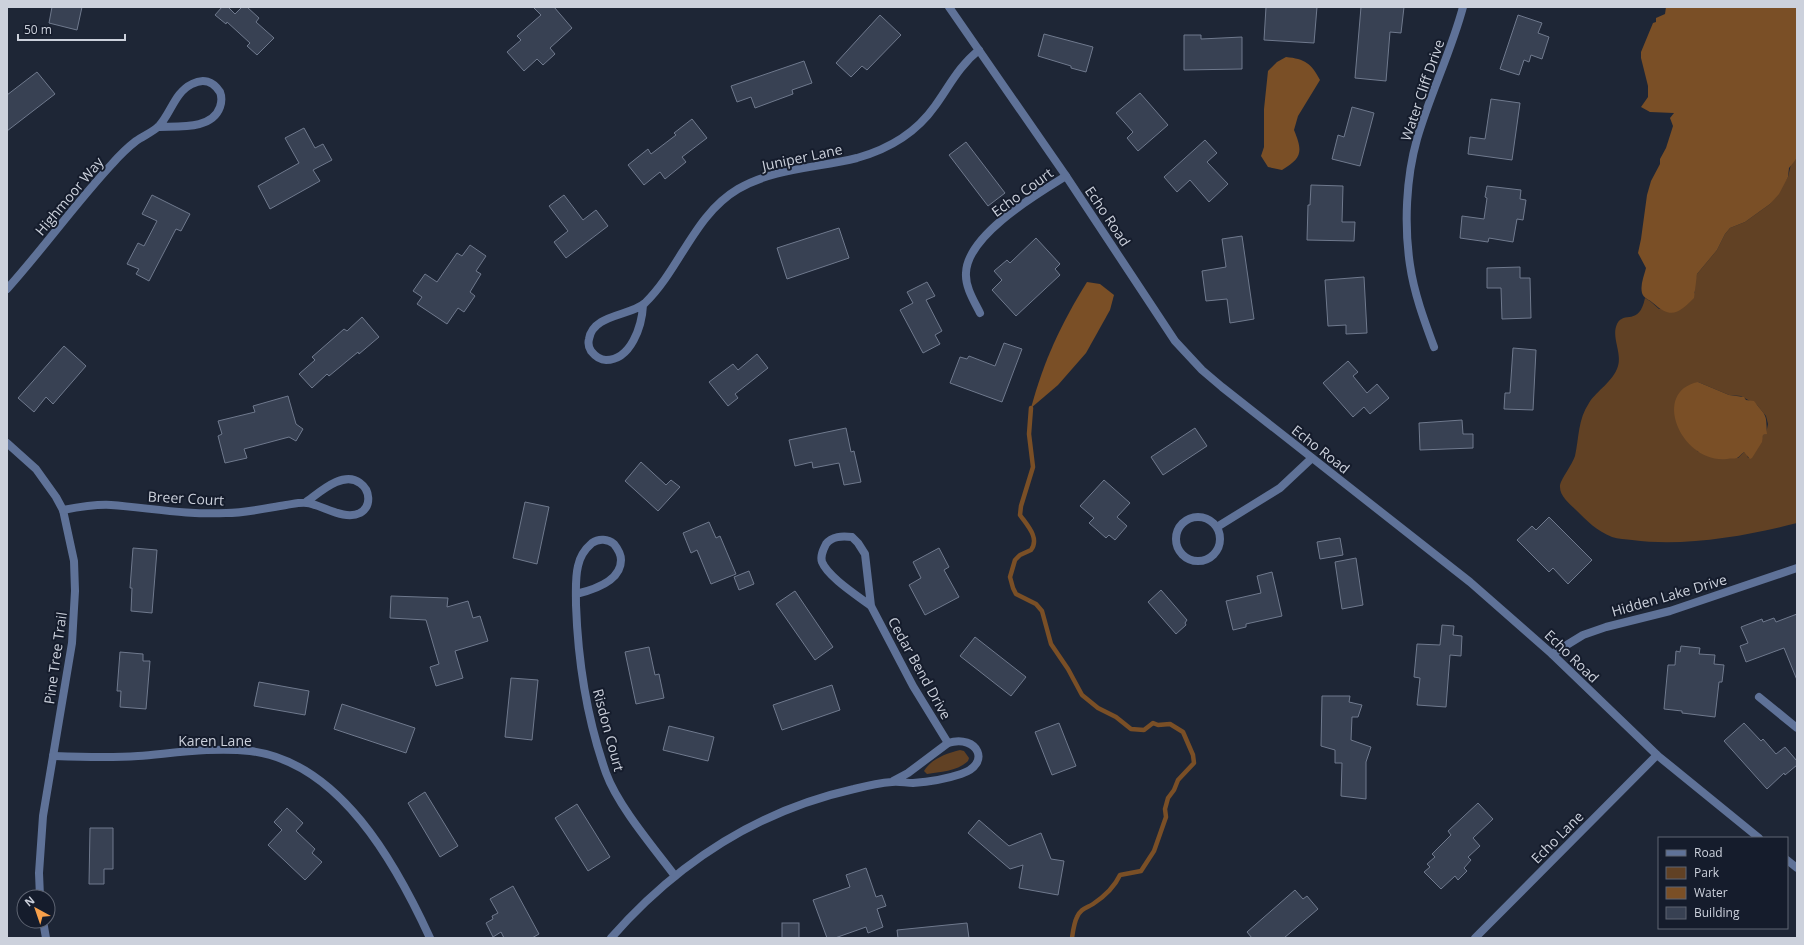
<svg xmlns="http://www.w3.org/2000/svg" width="1804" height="945" font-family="'Open Sans',sans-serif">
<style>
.green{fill:#614124;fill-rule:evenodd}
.water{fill:#7a4f26}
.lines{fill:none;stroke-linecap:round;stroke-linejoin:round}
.stream{stroke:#7a4f26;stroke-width:4.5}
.building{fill:#384153;stroke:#6f798d}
.minor{stroke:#5f7298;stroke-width:8}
.labels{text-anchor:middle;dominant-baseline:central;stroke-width:4;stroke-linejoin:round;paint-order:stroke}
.street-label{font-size:14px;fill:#ccd1dc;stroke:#151c2c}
</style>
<rect width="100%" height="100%" fill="#1e2636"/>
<!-- green -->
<g class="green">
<path d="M1797,158V523C1747,536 1684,547 1632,540C1626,539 1618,539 1612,537C1597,531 1587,521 1576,510C1569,503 1559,496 1560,485C1561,479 1572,465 1575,456C1579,438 1578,419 1589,403C1597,390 1613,382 1618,366C1622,352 1611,337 1617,324C1624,310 1639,327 1645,298L1650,301L1659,309L1695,293L1694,285L1697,274L1717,250L1725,234L1730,228L1745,222L1770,204L1788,177L1791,164ZM1698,382L1729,395L1741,396L1757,405L1766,416L1768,424L1766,434L1763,435C1760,445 1756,452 1748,458L1747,454L1744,452L1738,458H1717L1697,451Z"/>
<path d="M960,750L964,751L969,758L968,761C958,771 940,772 927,774L924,771C931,759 947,753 960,750Z"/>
</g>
<!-- water -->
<g class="water">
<path d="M1666,7H1797V158L1789,168L1788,177L1779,194L1770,204L1745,222L1730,228L1725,234L1717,250L1697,274L1694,298C1678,314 1671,319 1653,303C1649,299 1644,299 1642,293C1640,285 1644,276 1646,268L1638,253L1641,239L1647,195L1651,181L1660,164V159L1666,148L1673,126L1670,118L1674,113L1650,112L1641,107L1648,97V86L1641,58V52L1653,23L1656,22V18L1665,14Z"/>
<path d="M1286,57C1305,59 1311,63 1320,80L1298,116L1294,130C1303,152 1302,158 1282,170L1268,167L1261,156L1264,147V109L1268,71L1277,62Z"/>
<path d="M1087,282L1100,284L1114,295L1110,310L1086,353L1058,385L1031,408C1044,360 1061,324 1087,282Z"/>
<path d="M1698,382L1729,395L1744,397L1746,400L1754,401C1767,418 1766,412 1767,434L1763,435L1762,442L1752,458L1750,459L1744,452C1741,454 1739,457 1737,458C1734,459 1731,458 1727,459C1682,464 1650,392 1698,382Z"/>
</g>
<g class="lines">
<!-- stream -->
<path class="stream" d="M1031,408L1029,434L1033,467L1021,506L1020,515C1027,525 1040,538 1031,550L1020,555L1015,560L1010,577L1013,588L1016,594L1036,604L1042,611L1051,644L1068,669L1082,695L1098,708L1116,717L1131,729L1144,730L1153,723L1158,725L1170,724L1183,732L1193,755L1194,763L1178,780L1174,790L1168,798L1165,809L1166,817L1154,851L1141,871L1120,875C1114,888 1105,896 1093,904C1087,908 1081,908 1077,917C1074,923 1073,931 1072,938"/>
</g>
<!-- building -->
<g class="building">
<polygon points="52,7 82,7 77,30 49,23"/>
<polygon points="222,7 228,7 235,14 242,7 247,7 259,18 256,22 274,38 257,55 247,46 250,43 227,22 226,24 215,15"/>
<polygon points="533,7 554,7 572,28 550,48 555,54 543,65 537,59 524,71 507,52 521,40 517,36 541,15"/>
<polygon points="1266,7 1317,7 1314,43 1264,40"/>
<polygon points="1361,7 1404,7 1401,33 1390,32 1386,81 1355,78"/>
<polygon points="880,15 901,35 867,70 862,66 851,77 836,63"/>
<polygon points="1518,15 1542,23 1538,33 1549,37 1542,59 1531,55 1529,62 1524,60 1519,75 1500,69"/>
<polygon points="1044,34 1093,47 1086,72 1071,68 1071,66 1038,56"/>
<polygon points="1184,35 1201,35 1201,39 1242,37 1242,69 1184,70"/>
<polygon points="804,61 812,83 792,90 793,94 755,108 751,97 737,102 731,86"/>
<polygon points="37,72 55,94 7,131 7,95"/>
<polygon points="1140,93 1168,125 1138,151 1127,138 1133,132 1116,113"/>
<polygon points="1491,99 1520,103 1512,160 1468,154 1470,137 1485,139"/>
<polygon points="1352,107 1374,113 1360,166 1332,159 1338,135 1344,137"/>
<polygon points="692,119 707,138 682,157 686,162 665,179 660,172 644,185 628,165 648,149 651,154 676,135 674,133"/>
<polygon points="304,128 315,148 323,144 332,160 313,170 320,181 270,209 258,186 299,163 285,138"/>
<polygon points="1205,140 1217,153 1207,162 1228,184 1209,202 1190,180 1177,192 1164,177"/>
<polygon points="966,142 1005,193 988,206 949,155"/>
<polygon points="1311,185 1343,186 1342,222 1355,222 1354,241 1307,240 1308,205 1310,205"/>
<polygon points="1487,186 1521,190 1520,199 1526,200 1523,220 1517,219 1513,242 1489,238 1488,242 1460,238 1462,216 1484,219 1487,198 1485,197"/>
<polygon points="152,195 190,214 181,231 176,229 149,281 136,274 139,269 127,264 138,243 144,246 157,221 142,214"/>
<polygon points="564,195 583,220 596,210 608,226 566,258 554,242 568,231 549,206"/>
<polygon points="839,228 849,258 787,279 777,248"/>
<polygon points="1242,236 1254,319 1230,323 1227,299 1206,301 1202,271 1226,267 1222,239"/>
<polygon points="1036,238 1060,264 1055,269 1060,275 1016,316 992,290 1002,280 994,271 1007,260 1010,263"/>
<polygon points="470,245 486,256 476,271 481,274 470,292 475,296 464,312 458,308 447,324 417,304 422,297 413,291 425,274 437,282 457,253 462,256"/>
<polygon points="1520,267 1520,278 1530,278 1531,318 1502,319 1501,288 1487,288 1487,268"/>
<polygon points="1364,277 1367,333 1346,334 1346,325 1328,326 1325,280"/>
<polygon points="927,282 935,296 926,300 942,331 935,335 940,344 923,353 900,310 913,303 907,292"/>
<polygon points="362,317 379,337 359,354 358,352 329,376 327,374 312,388 299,374 315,360 312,357 344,329 347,331"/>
<polygon points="1004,343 1022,349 1002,402 950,383 960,357 967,359 969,356 995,366"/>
<polygon points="64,346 86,366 53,404 46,397 34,412 18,398"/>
<polygon points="1513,348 1536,350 1533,410 1504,409 1505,393 1510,393"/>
<polygon points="757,354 768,368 735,394 738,398 728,406 709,382 733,364 738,370"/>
<polygon points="1348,361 1358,372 1353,376 1367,393 1377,384 1389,398 1370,414 1364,407 1353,417 1323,383"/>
<polygon points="288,396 296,424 303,429 296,441 289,437 244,449 247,458 225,463 218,436 222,434 218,421 255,412 253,406"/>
<polygon points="1462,420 1463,434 1473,434 1473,448 1420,450 1419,423"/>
<polygon points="846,428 851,452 854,451 861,482 844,485 839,463 813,468 812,462 795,466 789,440"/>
<polygon points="1195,428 1207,446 1163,475 1151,457"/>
<polygon points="641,462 666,485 671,480 680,487 658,511 625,481"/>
<polygon points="1104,480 1130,503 1117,517 1127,526 1115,540 1109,535 1106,538 1089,523 1094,518 1080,506"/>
<polygon points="525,502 549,507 537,564 513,558"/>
<polygon points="1549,517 1592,560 1568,584 1553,568 1549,572 1517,540 1532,526 1536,530"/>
<polygon points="709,522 716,538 720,536 736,574 711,584 697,550 691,553 683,533"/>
<polygon points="1340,538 1343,555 1320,559 1317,542"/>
<polygon points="133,548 157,550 152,613 131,611 132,588 130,588"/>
<polygon points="939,548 949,567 944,570 959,597 925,615 909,585 921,578 913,562"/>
<polygon points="1356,558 1363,605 1342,609 1335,562"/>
<polygon points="749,571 754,584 739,590 734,577"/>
<polygon points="1272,572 1282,616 1246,624 1246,627 1233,630 1226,601 1261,593 1257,576"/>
<polygon points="1161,590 1187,620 1185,623 1186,625 1176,634 1148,602"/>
<polygon points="795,591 833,647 815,660 776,604"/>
<polygon points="391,596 448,598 447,607 468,601 473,618 480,616 488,641 455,651 463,678 436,686 430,667 439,664 426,620 390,618"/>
<polygon points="1797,614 1797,680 1784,648 1746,662 1740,646 1748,643 1741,627 1762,619 1763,622 1774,618 1776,622"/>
<polygon points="1442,625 1454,626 1453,635 1462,636 1461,656 1450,655 1446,707 1417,705 1420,678 1414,677 1417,644 1440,645"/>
<polygon points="975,637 1026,677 1011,696 960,656"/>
<polygon points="1681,646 1700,648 1699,654 1715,655 1714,664 1724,665 1722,682 1719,682 1715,717 1682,713 1682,711 1664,709 1668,665 1675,665 1676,651 1680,652"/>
<polygon points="649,647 655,675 659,674 664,698 636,704 625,652"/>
<polygon points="120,652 143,654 143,661 150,661 146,709 120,707 121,691 117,691"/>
<polygon points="511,678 538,680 532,740 505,737"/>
<polygon points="259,682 309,691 305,715 254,706"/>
<polygon points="832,685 840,710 782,730 773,705"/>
<polygon points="1322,696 1350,696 1349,702 1362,705 1358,717 1352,717 1351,740 1371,747 1366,762 1366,799 1341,796 1342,763 1335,763 1335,750 1321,746"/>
<polygon points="342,704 415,728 406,753 334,729"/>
<polygon points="1059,723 1076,766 1052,775 1035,732"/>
<polygon points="1744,723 1761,741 1763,739 1776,754 1785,747 1797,761 1797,765 1785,775 1784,773 1767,789 1724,741"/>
<polygon points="669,726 714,737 708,761 663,750"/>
<polygon points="425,792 458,846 440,857 408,803"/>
<polygon points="1478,803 1493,819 1473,838 1480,846 1468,857 1471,860 1464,868 1467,871 1458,880 1455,876 1441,889 1424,872 1430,867 1427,864 1435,857 1432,854 1451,835 1448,831"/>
<polygon points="577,804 610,857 588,871 555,818"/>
<polygon points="287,808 303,823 296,831 315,849 312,853 322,862 305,880 268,845 282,830 274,822"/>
<polygon points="979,820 1009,846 1041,833 1051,859 1064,861 1058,895 1019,888 1023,865 1010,869 968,833"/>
<polygon points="90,828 113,828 113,869 104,869 104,884 89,884"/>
<polygon points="866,868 876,897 882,895 886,906 877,909 883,927 868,933 866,927 835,938 827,938 813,900 850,887 846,875"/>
<polygon points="513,886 539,934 532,938 504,938 501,932 493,937 486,923 493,919 492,916 498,913 490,899"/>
<polygon points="1295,890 1303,899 1307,896 1318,909 1284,938 1252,938 1247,932"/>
<rect x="782" y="923" width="17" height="15"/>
<polygon points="967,923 969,938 898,938 897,930"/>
</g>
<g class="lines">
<!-- minor -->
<g class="minor">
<polyline points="949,7 1066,176 1175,341 1202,370 1222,387 1470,582 1552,654 1657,755 1759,838"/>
<path d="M7,289C43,249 75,204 112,164C119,156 127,148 136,141C143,136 153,132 159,126C171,113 175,92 192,84C203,78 213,81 220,92C222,97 222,101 220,107C212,130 178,126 158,127"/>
<path d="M643,305C642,326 631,360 606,360C600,360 595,356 591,351C589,348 588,343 589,339C593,314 631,316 645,303C680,269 694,215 738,189C774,168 817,168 857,158C889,149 916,133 935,106C950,85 959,66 979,50"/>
<path d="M980,313C974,301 965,287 966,273C967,235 1037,194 1066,176"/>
<path d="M1434,347C1424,320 1414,293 1410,265C1404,225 1406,178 1417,139C1430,94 1451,52 1463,7"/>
<polyline points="7,443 36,469 56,497 63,510 74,561 75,591 72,643 43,816 39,873 40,897"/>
<path d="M63,510C79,507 95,504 111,505C150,508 187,515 226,513C246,513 267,508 286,505C293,504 301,502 307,503C323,505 344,521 360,513C372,506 370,490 360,483C343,470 319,493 306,502"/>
<circle cx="1198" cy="539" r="22"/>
<polyline points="1217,527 1280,488 1312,458"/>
<path d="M576,594C593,590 621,581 621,560C621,554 618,549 614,544C608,539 599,538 592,543C585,549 580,556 578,566C575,578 576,592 576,605C578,662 587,719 606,773C618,806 654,848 675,876"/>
<path d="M871,606C858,596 828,577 822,562C820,556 823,550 826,544C832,536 842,536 852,537L858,543L865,554L871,606L913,686L948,743"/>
<polyline points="1552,654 1583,635 1606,627 1670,611 1797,568"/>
<polyline points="1759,697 1797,728"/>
<path d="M53,756C82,757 110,758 138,756C175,753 213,747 250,751C340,762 396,864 430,938"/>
<polyline points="1787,860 1797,868"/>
<polyline points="43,921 46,938"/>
<path d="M611,938C676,864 756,811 854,789C866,786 879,783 892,782C899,781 906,783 913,783C928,782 946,779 961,774C992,764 978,734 948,743L908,773L893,781"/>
<polyline points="1475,938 1657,755"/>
</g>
</g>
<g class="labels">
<!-- street labels -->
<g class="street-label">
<text transform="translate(1422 90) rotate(-71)">Water Cliff Drive</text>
<text transform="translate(802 157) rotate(-12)">Juniper Lane</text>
<text transform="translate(1022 192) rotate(-36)">Echo Court</text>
<text transform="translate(69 196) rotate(-50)">Highmoor Way</text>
<text transform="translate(1108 216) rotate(56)">Echo Road</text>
<text transform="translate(1321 449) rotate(38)">Echo Road</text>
<text transform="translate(186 498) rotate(3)">Breer Court</text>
<text transform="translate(1669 595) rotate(-16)">Hidden Lake Drive</text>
<text transform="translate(1572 656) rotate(44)">Echo Road</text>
<text transform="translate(55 658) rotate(-82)">Pine Tree Trail</text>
<text transform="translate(920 668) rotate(61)">Cedar Bend Drive</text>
<text transform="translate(609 730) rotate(75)">Risdon Court</text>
<text x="215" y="740">Karen Lane</text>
<text transform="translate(1557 837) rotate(-45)">Echo Lane</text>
</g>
</g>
<!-- border -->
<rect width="1804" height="945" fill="none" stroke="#ccd1dc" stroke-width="16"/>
<!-- legend -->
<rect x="1658" y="837" width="130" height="92" fill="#151c2c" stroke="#5e6472"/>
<rect x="1666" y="850" width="20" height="6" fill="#5f7298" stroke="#5e6472"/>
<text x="1694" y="857" font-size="12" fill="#ccd1dc">Road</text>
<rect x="1666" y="867" width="20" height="12" fill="#614124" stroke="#5e6472"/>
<text x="1694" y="877" font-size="12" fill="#ccd1dc">Park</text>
<rect x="1666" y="887" width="20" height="12" fill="#7a4f26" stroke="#5e6472"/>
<text x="1694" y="897" font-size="12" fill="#ccd1dc">Water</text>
<rect x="1666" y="907" width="20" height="12" fill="#384153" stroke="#5e6472"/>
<text x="1694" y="917" font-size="12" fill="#ccd1dc">Building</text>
<!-- north arrow -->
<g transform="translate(36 909) rotate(320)"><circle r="19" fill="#151c2c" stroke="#5e6472"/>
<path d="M0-3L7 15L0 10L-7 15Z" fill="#f8a04b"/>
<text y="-6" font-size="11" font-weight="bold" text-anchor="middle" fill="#ccd1dc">N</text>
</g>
<!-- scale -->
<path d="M18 34v6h107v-6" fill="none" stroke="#ccd1dc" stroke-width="2"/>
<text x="24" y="34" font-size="12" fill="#ccd1dc" stroke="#151c2c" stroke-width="3" paint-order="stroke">50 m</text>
</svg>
